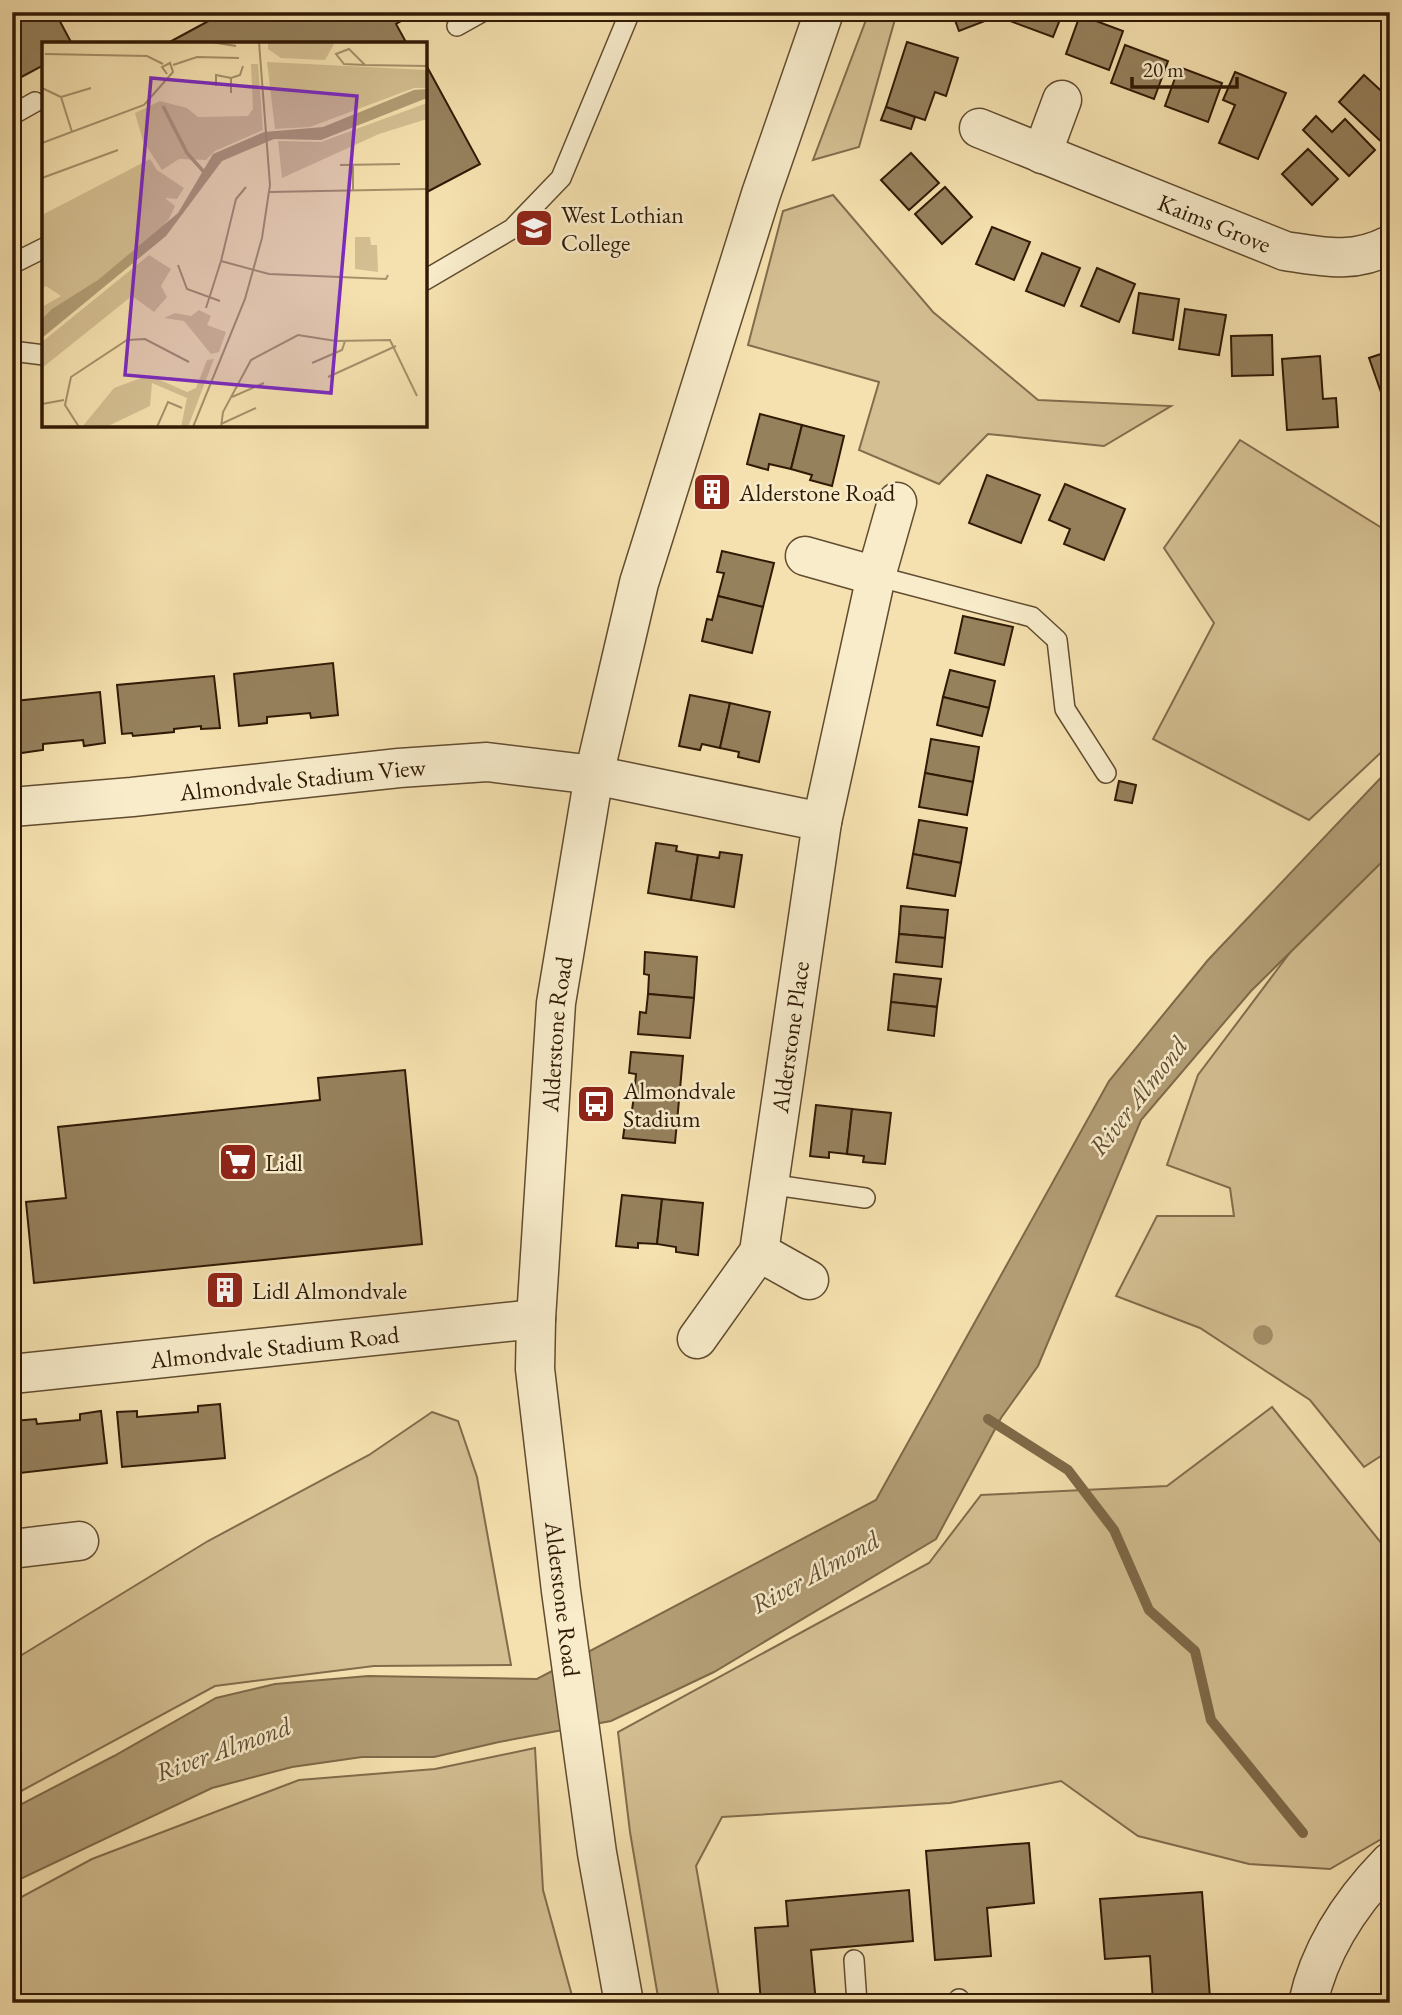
<svg xmlns="http://www.w3.org/2000/svg" width="1402" height="2015" font-family="'EB Garamond',serif">
<style>
.green{fill:#d4bf92;stroke:#826c4c;stroke-width:2}
.water{fill:#b29d75;stroke:#7e6948;stroke-width:2}
.lines{fill:none;stroke-linecap:round;stroke-linejoin:round}
.stream{stroke:#7e6948;stroke-width:10}
.building{fill:#96815d;stroke:#301a05;stroke-width:2}
.service-casing{stroke:#614c30;stroke-width:22}
.minor-casing{stroke:#614c30;stroke-width:41}
.tertiary-casing{stroke:#614c30;stroke-width:41}
.service{stroke:#f8eccb;stroke-width:19}
.minor{stroke:#f8eccb;stroke-width:38}
.tertiary{stroke:#f8eccb;stroke-width:38}
.tree{fill:#a48f69}
.labels{text-anchor:middle;dominant-baseline:central;stroke-width:5;stroke-linejoin:round;paint-order:stroke}
.poi-label{font-size:24px;fill:#301a05;stroke:#f8eccb;text-anchor:start}
.street-label{font-size:24px;fill:#301a05;stroke:#f8eccb}
.water-label{font-size:26px;font-style:italic;fill:#644e32;stroke:#f8eccb}
.inset-river{fill:none;stroke:#b29d75;stroke-width:3.5}
.inset-road{fill:none;stroke:#a6916b;stroke-width:2}
.view{fill:#7b2cbf;fill-opacity:0.15;stroke:#7b2cbf;stroke-width:3.5}
.inset-edge{fill:none;stroke:#301a05;stroke-width:3.5}
</style>
<rect width="100%" height="100%" fill="#f5e1af"/>
<filter id="stains"><feTurbulence type="fractalNoise" baseFrequency=".00286" numOctaves="4"/><feColorMatrix values="0 0 0 0 .2 0 0 0 0 .09 0 0 0 0 .02 0 0 0 .5 -.17"/></filter>
<radialGradient id="worn" r=".72"><stop offset=".6" stop-color="#630" stop-opacity="0"/><stop offset="1" stop-color="#630" stop-opacity=".3"/></radialGradient>
<!-- green -->
<g class="green">
<polygon points="869,12 897,12 859,147 813,160"/>
<polygon points="833,195 933,312 1038,400 1171,406 1104,446 988,434 939,484 859,450 879,382 748,345 783,211"/>
<polygon points="1240,440 1390,533 1390,744 1309,820 1153,739 1214,623 1164,548"/>
<polygon points="1390,836 1390,1450 1364,1467 1310,1400 1200,1328 1116,1296 1157,1216 1234,1216 1230,1188 1167,1165 1198,1075 1349,874"/>
<polygon points="1272,1407 1390,1554 1390,1834 1330,1869 1249,1864 1138,1836 1061,1781 950,1803 722,1817 696,1866 720,2003 659,2003 630,1832 618,1732 929,1563 981,1495 1167,1486"/>
<polygon points="432,1412 458,1421 477,1477 511,1665 374,1666 215,1686 12,1796 12,1661 208,1541 369,1455"/>
<polygon points="535,1748 543,1890 574,2003 12,2003 12,1902 92,1859 299,1780 435,1769"/>
</g>
<!-- water -->
<polygon class="water" points="1390,768 1390,854 1251,991 1141,1120 1038,1366 1001,1418 936,1539 714,1672 611,1721 499,1742 434,1757 362,1757 292,1767 212,1788 12,1883 12,1809 114,1756 216,1698 275,1684 368,1676 537,1679 876,1500 1109,1081 1208,960"/>
<g class="lines">
<!-- stream -->
<polyline class="stream" points="988,1419 1068,1470 1114,1530 1149,1610 1195,1651 1211,1720 1303,1833"/>
</g>
<!-- building -->
<g class="building">
<polygon points="12,12 55,12 72,44 44,44 44,65 12,82"/>
<polygon points="225,12 417,12 396,24 407,44 166,44"/>
<polygon points="952,12 997,12 998,16 959,31"/>
<polygon points="1013,12 1063,12 1053,37 1010,21"/>
<polygon points="1080,15 1123,31 1109,70 1066,54"/>
<polygon points="907,42 958,58 946,96 935,92 925,120 886,107"/>
<polygon points="1125,45 1168,61 1154,99 1111,83"/>
<polygon points="425,63 480,164 425,193"/>
<polygon points="1179,67 1222,83 1208,122 1165,106"/>
<polygon points="1235,72 1286,93 1258,159 1219,143 1235,105 1223,100"/>
<polygon points="1364,75 1390,99 1390,150 1339,102"/>
<polygon points="886,107 915,117 911,129 881,120"/>
<polygon points="1316,116 1332,132 1345,119 1375,150 1349,176 1303,130"/>
<polygon points="1308,149 1338,179 1312,205 1282,174"/>
<polygon points="911,153 939,183 909,210 881,180"/>
<polygon points="945,187 972,217 942,244 915,214"/>
<polygon points="992,227 1030,242 1014,280 976,264"/>
<polygon points="1042,253 1080,268 1064,306 1026,291"/>
<polygon points="1097,268 1135,284 1119,322 1081,306"/>
<polygon points="1139,293 1179,299 1173,340 1133,333"/>
<polygon points="1185,309 1226,315 1219,355 1179,349"/>
<polygon points="1272,335 1273,375 1232,376 1231,336"/>
<polygon points="1390,351 1390,418 1369,358"/>
<polygon points="1320,356 1323,399 1336,398 1338,427 1287,430 1282,359"/>
<polygon points="760,414 802,425 791,469 769,464 768,470 747,464"/>
<polygon points="802,425 844,436 832,486 810,480 812,475 791,469"/>
<polygon points="987,475 1040,495 1021,543 969,523"/>
<polygon points="706,482 723,487 718,502 702,498"/>
<polygon points="1065,484 1125,509 1104,560 1064,544 1070,529 1049,520"/>
<polygon points="722,551 774,563 763,607 718,596 724,573 717,572"/>
<polygon points="718,596 763,607 752,653 702,641 707,619 712,620"/>
<polygon points="963,616 1013,627 1004,665 955,653"/>
<polygon points="333,663 338,715 311,718 310,713 267,717 267,723 239,726 234,674"/>
<polygon points="950,670 995,681 989,708 943,697"/>
<polygon points="214,676 220,728 201,729 201,726 174,729 174,732 133,736 132,733 122,734 117,685"/>
<polygon points="100,692 105,743 84,746 83,740 43,744 43,750 21,753 15,701"/>
<polygon points="690,695 730,703 720,748 702,744 700,750 679,746"/>
<polygon points="943,697 989,708 982,736 937,725"/>
<polygon points="730,703 770,712 759,762 738,757 739,752 720,748"/>
<polygon points="931,739 979,747 973,782 925,773"/>
<polygon points="925,773 973,782 967,815 919,807"/>
<polygon points="1119,781 1136,785 1132,803 1115,800"/>
<polygon points="919,820 967,828 961,863 913,854"/>
<polygon points="656,843 677,846 676,851 698,855 691,900 648,893"/>
<polygon points="720,852 742,855 734,907 691,900 698,855 719,858"/>
<polygon points="913,854 961,863 955,896 907,888"/>
<polygon points="901,906 948,910 945,938 899,934"/>
<polygon points="899,934 945,938 942,967 896,962"/>
<polygon points="645,952 697,957 694,998 648,994 649,975 644,974"/>
<polygon points="894,974 941,979 937,1007 891,1002"/>
<polygon points="648,994 694,998 690,1038 638,1034 640,1012 646,1013"/>
<polygon points="891,1002 937,1007 934,1036 888,1030"/>
<polygon points="631,1052 683,1056 679,1100 634,1096 636,1074 629,1073"/>
<polygon points="405,1070 422,1244 34,1283 26,1202 66,1198 58,1127 320,1100 318,1078"/>
<polygon points="634,1096 679,1100 675,1143 623,1138 626,1116 631,1117"/>
<polygon points="816,1105 852,1109 847,1154 829,1152 829,1158 810,1156"/>
<polygon points="852,1109 891,1113 885,1164 863,1162 864,1156 847,1154"/>
<polygon points="622,1195 662,1199 657,1244 638,1243 638,1248 616,1246"/>
<polygon points="662,1199 703,1203 698,1255 676,1252 676,1247 657,1244"/>
<polygon points="234,1280 236,1298 216,1300 214,1282"/>
<polygon points="220,1404 225,1458 122,1467 117,1412 137,1411 137,1417 198,1412 198,1406"/>
<polygon points="101,1411 107,1463 20,1473 14,1421 36,1419 37,1424 80,1420 80,1414"/>
<polygon points="1029,1843 1034,1903 987,1908 991,1956 935,1960 926,1851"/>
<polygon points="909,1890 913,1941 811,1950 816,2003 761,2003 755,1928 788,1926 786,1901"/>
<polygon points="1202,1892 1210,1998 1153,2002 1150,1956 1105,1959 1100,1899"/>
<polygon points="1068,1995 1068,2003 1022,2003 1021,1999"/>
</g>
<g class="lines">
<defs>
<g id="service">
<polyline points="457,26 482,12"/>
<polyline points="12,115 35,102"/>
<polyline points="12,264 44,248"/>
<polyline points="425,280 512,229 561,178 630,12"/>
<polyline points="12,351 44,355"/>
<polyline points="876,576 1032,617 1057,640 1065,709 1106,773"/>
<polyline points="768,1184 865,1198"/>
<polyline points="854,1960 857,2003"/>
<polyline points="959,1999 959,2003"/>
</g>
<g id="minor">
<path id="s1" d="M979,128L1285,251C1324,257 1353,264 1390,245"/>
<polyline points="1042,154 1062,100"/>
<polyline points="805,556 876,576"/>
<path id="s2" d="M12,807L132,797L399,768L487,762L594,775L822,822L759,1252L697,1339"/>
<polyline points="822,822 876,576 897,502"/>
<polyline points="759,1252 809,1280"/>
<path id="s3" d="M12,1374L536,1319"/>
<polyline points="12,1549 79,1541"/>
<path d="M1308,2003C1320,1948 1351,1902 1390,1862"/>
</g>
<g id="tertiary">
<path id="s4" d="M624,2003L597,1853L561,1591L535,1369L536,1319L556,1003L594,775L639,583L761,194L824,12"/>
</g>
</defs>
<!-- service casing -->
<use href="#service" class="service-casing"/>
<!-- minor casing -->
<use href="#minor" class="minor-casing"/>
<!-- tertiary casing -->
<use href="#tertiary" class="tertiary-casing"/>
<!-- service -->
<use href="#service" class="service"/>
<!-- minor -->
<use href="#minor" class="minor"/>
<!-- tertiary -->
<use href="#tertiary" class="tertiary"/>
</g>
<!-- trees -->
<circle class="tree" cx="1263" cy="1335" r="10"/>
<!-- icons -->
<defs>
<symbol id="university-square" viewBox="-11 -11 22 22"><rect x="-9" y="-9" width="18" height="18" rx="4" fill="#8f2418" stroke="#f8eccb"/><path d="M0-5L7-2L0 1L-7-2ZM-4 1L0 2.5L4 1V4Q0 6-4 4Z" fill="#fff"/></symbol>
<symbol id="building-square" viewBox="-11 -11 22 22"><rect x="-9" y="-9" width="18" height="18" rx="4" fill="#8f2418" stroke="#f8eccb"/><path d="M-4-6H4V6H1V3H-1V6H-4ZM-2.5-4.3h1.7v1.8h-1.7ZM.8-4.3h1.7v1.8H.8ZM-2.5-1h1.7V.8h-1.7ZM.8-1h1.7V.8H.8Z" fill="#fff"/></symbol>
<symbol id="bus-square" viewBox="-11 -11 22 22"><rect x="-9" y="-9" width="18" height="18" rx="4" fill="#8f2418" stroke="#f8eccb"/><path d="M-5-6H5V4H4V6H2V4H-2V6H-4V4H-5ZM-3.5-4V0h7V-4ZM-3.5 1.2v1.5H-2V1.2ZM2 1.2v1.5H3.5V1.2Z" fill="#fff"/></symbol>
<symbol id="supermarket-square" viewBox="-11 -11 22 22"><rect x="-9" y="-9" width="18" height="18" rx="4" fill="#8f2418" stroke="#f8eccb"/><path d="M-6-5.5h2.5l.6 2H6L4.5 2H-2.5L-4.4-4H-6ZM-1.5 3.2a1.3 1.3 0 1 0 .1 0ZM3 3.2a1.3 1.3 0 1 0 .1 0Z" fill="#fff"/></symbol>
</defs>
<g fill-rule="evenodd">
<use href="#university-square" x="512" y="206" width="44" height="44"/>
<use href="#building-square" x="690" y="470" width="44" height="44"/>
<use href="#bus-square" x="574" y="1082" width="44" height="44"/>
<use href="#supermarket-square" x="216" y="1140" width="44" height="44"/>
<use href="#building-square" x="203" y="1268" width="44" height="44"/>
</g>
<g class="labels">
<!-- poi labels -->
<g class="poi-label">
<text x="561" y="214">West Lothian<tspan x="561" dy="28">College</tspan></text>
<text x="739" y="492">Alderstone Road</text>
<text x="623" y="1090">Almondvale<tspan x="623" dy="28">Stadium</tspan></text>
<text x="265" y="1162">Lidl</text>
<text x="252" y="1290">Lidl Almondvale</text>
</g>
<!-- street labels -->
<g class="street-label">
<text stroke="none"><textPath href="#s1" startOffset="254">Kaims Grove</textPath></text>
<text stroke="none"><textPath href="#s2" startOffset="292">Almondvale Stadium View</textPath></text>
<text stroke="none"><textPath href="#s4" startOffset="976">Alderstone Road</textPath></text>
<text transform="translate(790 1037) rotate(-82)">Alderstone Place</text>
<text stroke="none"><textPath href="#s3" startOffset="264">Almondvale Stadium Road</textPath></text>
<text transform="translate(563 1599) rotate(83)">Alderstone Road</text>
</g>
<!-- water labels -->
<g class="water-label">
<text transform="translate(1138 1096) rotate(-52)">River Almond</text>
<text transform="translate(815 1572) rotate(-29)">River Almond</text>
<text transform="translate(223 1749) rotate(-20)">River Almond</text>
</g>
</g>
<!-- overview -->
<g transform="translate(42 42)">
<rect width="385" height="385" fill="#f5e1af"/>
<path d="M226,0H290L292,2L283,18L239,16L226,7ZM225,20L385,28V46H372L268,85L233,87ZM209,22H216L221,88L173,109L164,118L137,117L120,128L101,99L93,71L118,59L145,66L156,75L206,74L211,67ZM385,61V77L337,92L240,136L236,99L279,100ZM108,117L115,128L142,146L135,157L123,156L133,164L127,177L102,205L0,283V265L19,254L4,244L0,247V173ZM313,195H328L329,203H335L336,230L313,227ZM107,213L129,227L119,244L125,255L112,270L90,254L0,326V300ZM157,268L169,274L165,283L184,290L177,310L169,312L142,279L122,276L133,271L149,274ZM172,317L146,385H139L145,356L110,341L108,364L64,385L41,384L72,346L107,333L145,350L154,346L165,318Z" fill="#d4bf92"/>
<path d="M385,47V56L279,98L232,97L180,119L124,194L0,296V277L10,267L56,238L136,171L171,112L222,90L281,85L372,48Z" fill="#b29d75"/>
<path class="inset-river" d="M121,64L145,111L162,130"/>
<path class="inset-road" d="M169,0L194,4M3,12L105,14L121,22M131,23L155,15L197,16M323,23L307,7L294,12L302,22L323,23L385,24M174,44V33L189,36M0,46L19,55L30,90M189,51V36L198,33L201,24M19,55L49,46M0,101L102,63L131,30L128,21L120,25L125,32M298,123L358,122M311,123V148M0,136L76,108M204,145L194,157L179,219L227,232L344,237L346,233M227,150L385,147M136,223L145,247L178,259M164,266L179,219M270,321L300,308L303,299M286,335L354,304M190,355L222,341M0,362L22,358M179,382L214,366M37,385L23,363L29,335L85,298L103,297L147,320M115,385L126,360L140,366M151,385L203,257L220,196L228,143L217,0M179,385L181,370L209,318L256,293L294,299L348,298L375,354"/>
<path class="view" d="M109,36L315,54L289,351L83,333Z"/>
<rect width="385" height="385" class="inset-edge"/>
</g>
<!-- margin -->
<rect width="1402" height="2015" fill="none" stroke="#f5e1af" stroke-width="42"/>
<rect x="14" y="14" width="1374" height="1987" fill="none" stroke="#301a05" stroke-width="3.5"/>
<rect x="21" y="21" width="1360" height="1973" fill="none" stroke="#301a05" stroke-width="2"/>
<!-- scale -->
<path d="M1132 77v10h105v-10" fill="none" stroke="#301a05" stroke-width="3.5"/>
<text x="1143" y="77" font-size="21" fill="#301a05" stroke="#f8eccb" stroke-width="5" paint-order="stroke">20 m</text>
<rect width="100%" height="100%" filter="url(#stains)"/>
<rect width="100%" height="100%" fill="url(#worn)"/>
</svg>
